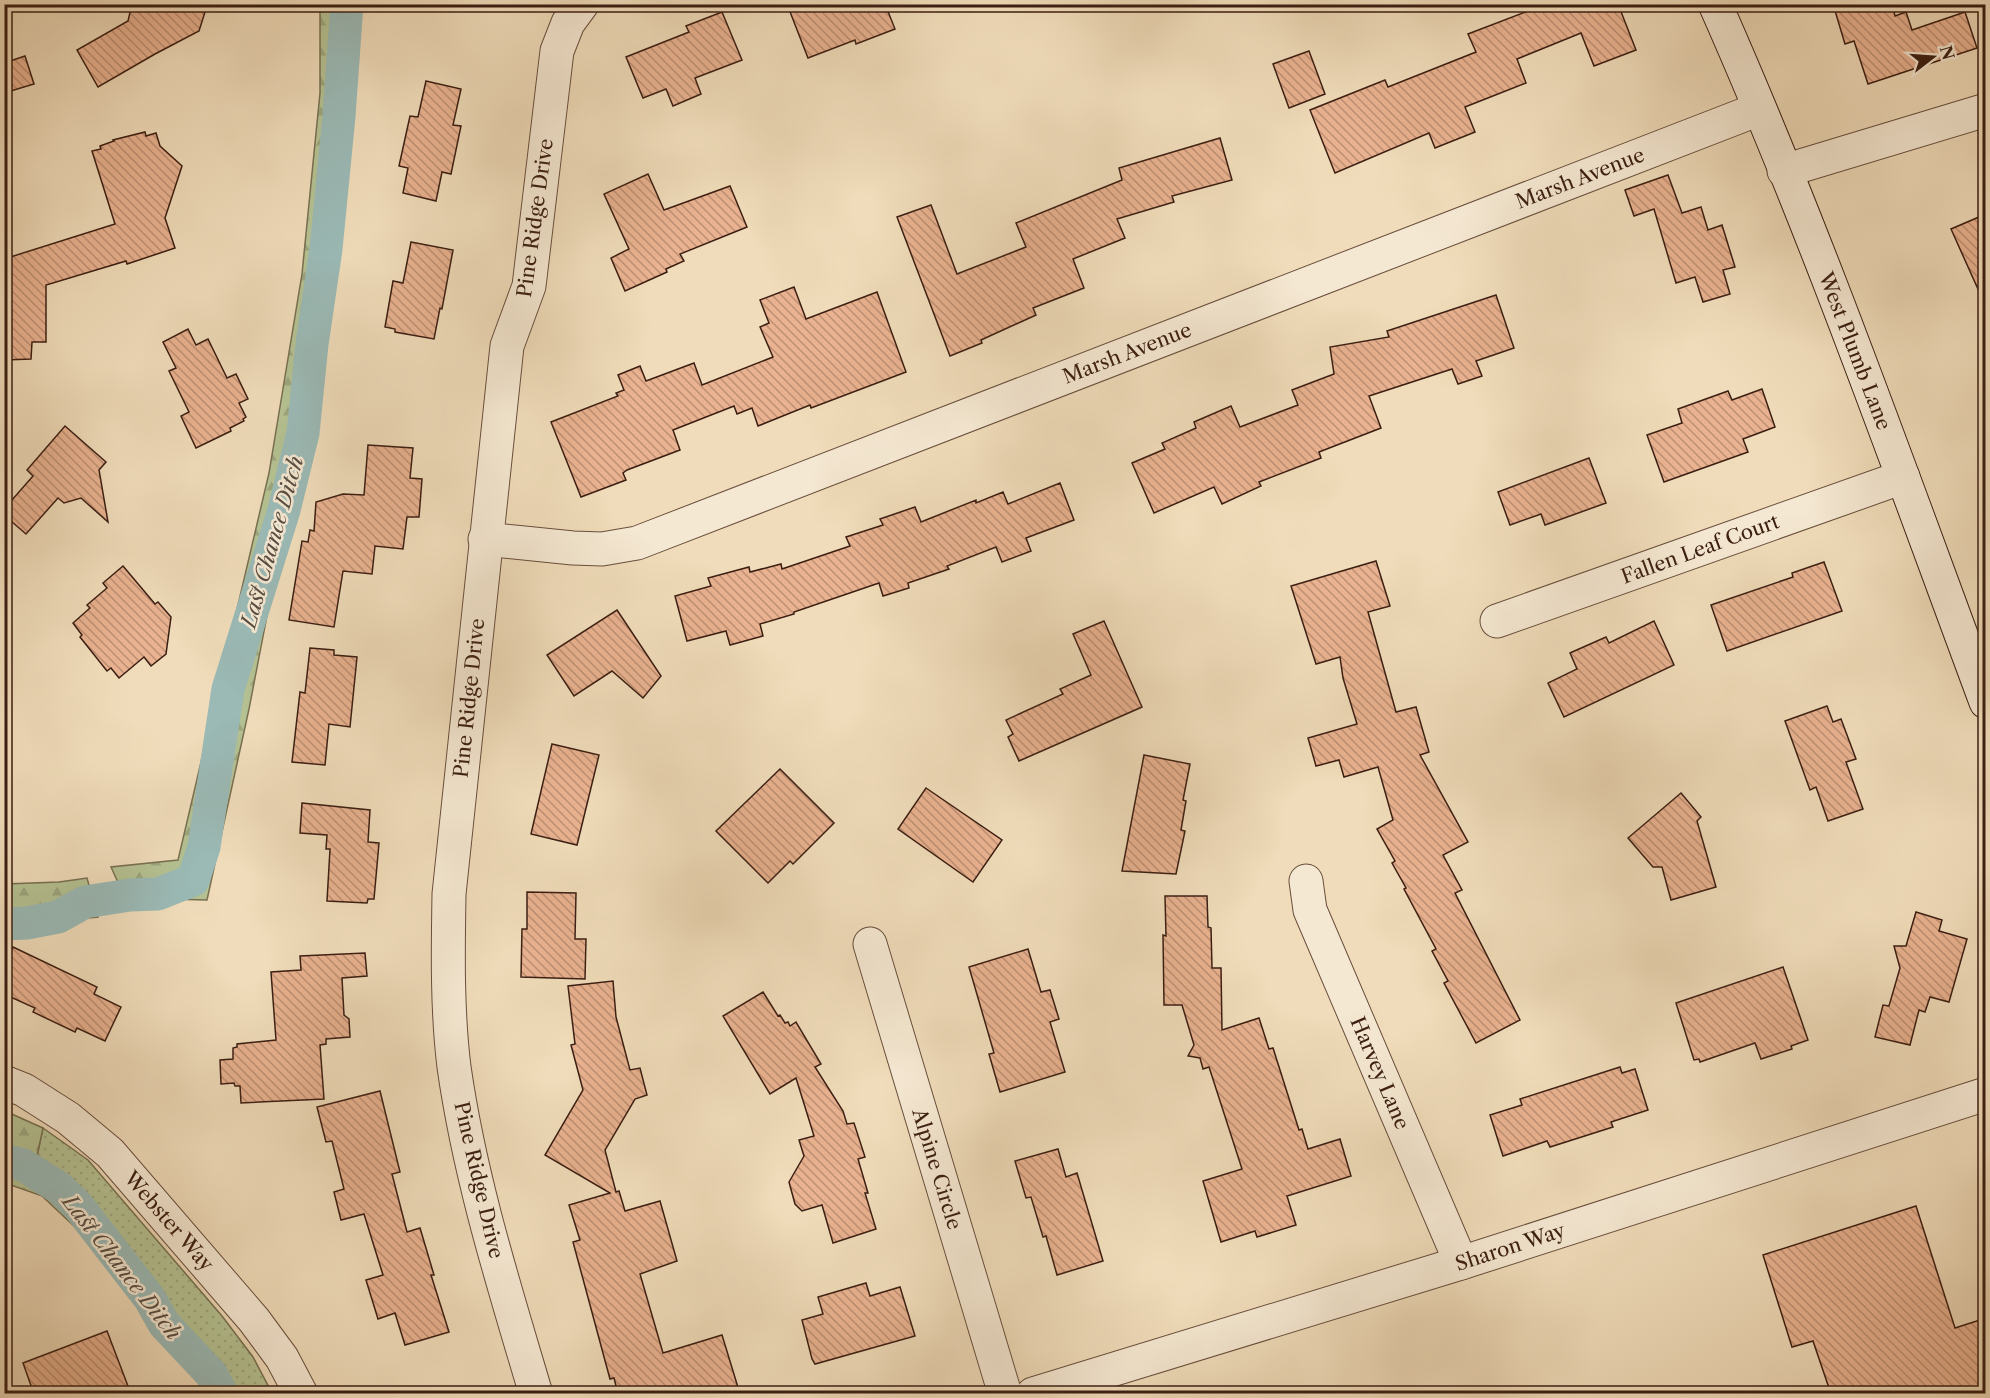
<svg xmlns="http://www.w3.org/2000/svg" width="1990" height="1398" font-family="'Libre Caslon Text',serif">
<style>
.grass{fill:url(#grass-dots);stroke:#787052;stroke-width:1.5}
.forest{fill:url(#forest-firs);stroke:#787052;stroke-width:1.5}
.lines{fill:none;stroke-linecap:round;stroke-linejoin:round}
.canal{stroke:#9bbab6;stroke-width:33}
.building{fill:url(#building-back-hatch);stroke:#3b1e12;stroke-width:1.5}
.minor-casing{stroke:#684e3c;stroke-width:35}
.tertiary-casing{stroke:#684e3c;stroke-width:35}
.secondary-casing{stroke:#3b1e12;stroke-width:35}
.minor{stroke:#f5e8d2;stroke-width:33}
.tertiary{stroke:#f5e8d2;stroke-width:33}
.secondary{stroke:#f5e8d2;stroke-width:33}
.labels{text-anchor:middle;dominant-baseline:central;stroke-width:5;stroke-linejoin:round;paint-order:stroke}
.street-label{font-size:20px;fill:#3b1e12;stroke:#f5e8d2}
.water-label{font-size:21px;font-style:italic;fill:#584d43;stroke:#f5e8d2}
</style>
<defs>
<pattern id="grass-dots" width="8" height="8" patternUnits="userSpaceOnUse" patternTransform="scale(1.5)"><rect width="8" height="8" fill="#b5c293"/><path d="M2 2h.1M6 6h.1" fill="none" stroke="#9da67e" stroke-width="1.8" stroke-linecap="round"/></pattern>
<pattern id="forest-firs" width="22" height="20" patternUnits="userSpaceOnUse" patternTransform="scale(1.5)"><rect width="22" height="20" fill="#b5c293"/><path d="M5 1l3.5 6h-7zM16 11l3.5 6h-7z" fill="#9da67e"/></pattern>
<pattern id="building-back-hatch" width="6" height="6" patternUnits="userSpaceOnUse" patternTransform="scale(1.5)"><rect width="6" height="6" fill="#e9b290"/><path d="M-1 5l2 2M0 0l6 6M5-1l2 2" fill="none" stroke="#be9074"/></pattern>
</defs>
<rect width="100%" height="100%" fill="#f0dcba"/>
<filter id="stains"><feTurbulence type="fractalNoise" baseFrequency=".00333" numOctaves="4"/><feColorMatrix values="0 0 0 0 .2 0 0 0 0 .09 0 0 0 0 .02 0 0 0 .5 -.17"/></filter>
<radialGradient id="worn" r=".72"><stop offset=".6" stop-color="#630" stop-opacity="0"/><stop offset="1" stop-color="#630" stop-opacity=".3"/></radialGradient>
<!-- grass -->
<polygon class="grass" points="43,1128 88,1160 222,1316 253,1357 272,1393 215,1393 94,1245 42,1196 37,1156"/>
<!-- forest -->
<g class="forest">
<polygon points="320,5 354,5 341,168 305,419 249,709 207,900 125,898 111,867 178,860 269,473 302,274 320,93"/>
<polygon points="87,878 98,917 5,926 5,884 59,882"/>
<polygon points="5,1111 43,1128 37,1156 42,1196 5,1183"/>
</g>
<g class="lines">
<!-- canal -->
<g class="canal">
<polyline points="4,924 27,923 58,917 85,902 130,895 158,894 193,880 204,847 228,689 284,510 303,433 312,344 326,249 339,116 347,4"/>
<polyline points="4,1160 23,1165 58,1187 78,1206 150,1299 164,1324 211,1374 222,1394"/>
</g>
</g>
<!-- building -->
<g class="building">
<polygon points="132,4 180,4 205,12 199,31 155,54 98,87 77,50 128,21"/>
<polygon points="787,4 885,4 895,29 856,44 855,40 808,58"/>
<polygon points="1546,4 1618,4 1636,50 1594,66 1581,33 1517,59 1526,83 1465,107 1475,132 1435,148 1429,133 1335,173 1310,110 1385,80 1388,87 1476,52 1468,34"/>
<polygon points="1833,4 1892,4 1895,16 1906,12 1912,30 1965,12 1977,48 1868,84 1854,41 1845,44"/>
<polygon points="722,12 742,60 695,78 701,94 673,106 666,89 643,98 626,57 689,32 686,26"/>
<polygon points="1309,51 1325,94 1289,108 1273,64"/>
<polygon points="25,56 34,84 4,93 4,63"/>
<polygon points="426,81 461,89 453,125 461,126 451,174 442,172 436,201 403,193 408,168 399,166 410,116 418,117"/>
<polygon points="145,132 146,136 156,133 160,146 182,166 165,218 175,248 127,264 126,261 46,285 46,342 32,342 31,359 4,360 4,259 115,224 92,151 101,149 100,146 114,141 113,140"/>
<polygon points="1220,138 1232,180 1172,196 1174,202 1117,219 1125,238 1073,259 1084,288 1033,308 1036,315 981,340 982,343 950,356 897,217 931,205 957,274 1026,247 1016,223 1122,180 1119,168"/>
<polygon points="648,174 664,210 730,186 747,227 680,254 684,261 666,269 667,272 625,291 611,258 629,249 604,194"/>
<polygon points="1668,175 1682,213 1701,207 1708,230 1722,225 1735,267 1723,270 1730,294 1703,302 1695,277 1676,283 1654,209 1634,216 1625,190"/>
<polygon points="1986,214 1986,307 1951,229"/>
<polygon points="411,242 453,250 442,309 440,308 434,339 395,332 395,329 385,327 393,281 403,283"/>
<polygon points="794,287 806,319 877,292 906,372 811,408 810,405 758,426 752,408 737,414 734,406 673,430 680,450 627,470 623,473 626,480 581,497 551,422 618,396 616,393 624,390 618,375 640,366 646,381 694,363 702,385 773,357 760,327 769,323 760,300"/>
<polygon points="1496,295 1514,348 1476,361 1482,376 1458,384 1452,369 1369,396 1381,428 1319,452 1321,458 1259,482 1261,486 1222,504 1214,487 1154,513 1132,463 1165,449 1162,443 1196,428 1194,422 1231,406 1240,427 1298,405 1292,390 1334,374 1330,347 1389,337 1387,331"/>
<polygon points="188,329 196,345 208,339 227,378 236,374 248,399 239,403 246,417 243,419 244,421 230,428 231,431 196,448 181,416 189,412 169,371 176,368 163,342"/>
<polygon points="1762,389 1775,427 1743,439 1748,452 1664,482 1647,435 1682,423 1678,409 1728,391 1732,400"/>
<polygon points="65,426 106,462 99,470 108,522 81,498 64,503 58,498 26,534 4,515 4,509 33,476 27,470"/>
<polygon points="368,445 413,448 410,478 422,479 419,517 407,517 403,549 375,546 372,574 343,571 334,627 289,620 302,541 308,542 310,530 314,531 316,502 343,494 364,495"/>
<polygon points="1589,458 1606,503 1545,525 1541,514 1510,525 1498,492"/>
<polygon points="1060,483 1074,520 1026,538 1031,551 1002,562 996,547 947,566 949,569 908,583 909,588 883,596 879,583 794,612 794,614 760,624 763,636 730,645 726,631 687,641 675,596 711,586 708,578 749,567 750,572 781,564 782,569 850,546 846,537 883,525 880,519 915,507 921,522 976,500 976,503 1003,492 1008,504"/>
<polygon points="1376,561 1390,606 1368,612 1396,712 1416,707 1429,752 1420,755 1468,842 1443,855 1462,890 1455,893 1520,1020 1476,1043 1444,983 1448,981 1432,951 1436,949 1404,889 1406,888 1392,863 1395,861 1377,829 1393,820 1378,767 1344,777 1339,760 1316,766 1308,738 1357,724 1343,678 1340,657 1316,664 1291,586"/>
<polygon points="1824,562 1842,611 1727,651 1711,605 1793,577 1792,573"/>
<polygon points="123,566 155,604 158,602 171,617 166,654 151,666 144,657 119,678 111,668 107,671 80,637 82,635 73,623 90,608 87,605 107,588 103,583"/>
<polygon points="617,610 661,676 643,698 612,671 574,696 547,655"/>
<polygon points="1104,621 1142,707 1019,761 1008,737 1013,734 1006,720 1063,694 1060,689 1091,675 1073,634"/>
<polygon points="1654,621 1674,665 1564,717 1548,683 1577,669 1570,653 1606,637 1609,643"/>
<polygon points="310,648 334,650 334,655 357,657 350,727 329,724 325,765 292,762 300,692 305,693"/>
<polygon points="1827,706 1833,722 1841,719 1856,759 1846,762 1863,809 1828,821 1816,787 1810,790 1785,721"/>
<polygon points="552,744 599,755 577,845 531,834"/>
<polygon points="1144,755 1190,764 1183,800 1186,801 1181,830 1185,831 1176,874 1122,871"/>
<polygon points="780,769 834,823 793,864 790,861 768,883 716,831"/>
<polygon points="926,788 1002,840 973,882 898,829"/>
<polygon points="1681,793 1701,817 1697,821 1716,887 1671,900 1662,867 1653,867 1628,838"/>
<polygon points="302,803 370,810 368,842 379,843 374,899 368,899 367,903 327,901 330,849 326,849 327,835 300,833"/>
<polygon points="527,892 576,893 575,939 586,939 585,979 521,977 522,929 527,929"/>
<polygon points="1165,896 1207,896 1208,927 1211,928 1212,968 1221,968 1222,1030 1259,1018 1269,1049 1273,1048 1299,1130 1302,1129 1308,1149 1340,1139 1351,1176 1287,1196 1296,1225 1257,1237 1255,1231 1221,1242 1203,1181 1242,1169 1209,1067 1203,1069 1200,1058 1188,1056 1194,1045 1182,1005 1164,1005 1163,935 1166,936"/>
<polygon points="1916,912 1942,920 1939,931 1967,939 1949,1002 1930,997 1925,1012 1919,1010 1910,1045 1875,1037 1883,1005 1889,1006 1900,968 1894,946 1906,946"/>
<polygon points="13,947 97,987 94,994 121,1007 105,1041 77,1028 75,1032 33,1012 35,1008 4,994 4,967"/>
<polygon points="1028,949 1041,992 1050,990 1059,1019 1050,1022 1065,1072 1000,1092 989,1054 994,1053 969,967"/>
<polygon points="365,953 367,976 342,978 344,1015 349,1019 350,1037 326,1039 326,1044 320,1045 324,1099 241,1103 240,1086 235,1086 234,1083 221,1084 220,1060 233,1059 233,1048 237,1047 237,1044 276,1040 271,972 301,970 300,956"/>
<polygon points="1783,967 1808,1040 1791,1046 1792,1049 1761,1059 1755,1043 1700,1062 1699,1059 1694,1060 1676,1003"/>
<polygon points="613,981 616,1017 630,1070 640,1068 647,1095 635,1099 605,1150 616,1192 619,1191 625,1211 660,1201 677,1261 640,1274 663,1353 722,1335 740,1394 618,1394 614,1378 610,1379 573,1242 580,1240 569,1205 610,1193 545,1155 583,1090 571,1045 575,1044 568,986"/>
<polygon points="763,992 778,1016 780,1015 785,1023 788,1022 790,1026 796,1022 821,1064 815,1067 843,1111 847,1124 854,1123 865,1157 858,1159 868,1193 865,1193 876,1229 833,1243 822,1205 802,1211 795,1204 789,1182 804,1156 799,1140 814,1136 796,1078 770,1094 723,1016"/>
<polygon points="1620,1067 1622,1073 1635,1069 1648,1110 1611,1122 1613,1127 1550,1147 1547,1141 1503,1156 1490,1115 1522,1105 1520,1099"/>
<polygon points="380,1091 400,1172 392,1174 407,1232 420,1228 434,1275 431,1275 449,1332 405,1345 395,1313 378,1319 366,1280 383,1275 364,1214 341,1220 334,1192 344,1189 332,1141 326,1142 317,1107"/>
<polygon points="1058,1149 1066,1177 1077,1173 1103,1261 1057,1275 1046,1236 1043,1237 1031,1197 1026,1198 1015,1161"/>
<polygon points="1916,1206 1955,1328 1986,1318 1986,1394 1831,1394 1813,1341 1792,1347 1763,1255"/>
<polygon points="866,1283 870,1296 900,1287 915,1336 815,1364 812,1359 802,1320 823,1314 818,1297"/>
<polygon points="107,1331 131,1394 34,1394 23,1363"/>
</g>
<g class="lines">
<defs>
<g id="minor">
<polyline points="1784,171 1986,110"/>
<polyline points="485,539 573,548 602,549 637,543 1759,109"/>
<polyline points="1497,621 1903,477"/>
<polyline points="1306,881 1310,910 1461,1263"/>
<polyline points="870,944 1005,1394"/>
<polyline points="4,1082 24,1090 68,1118 110,1153 254,1320 282,1358 301,1394"/>
<path d="M536,1394C504,1286 470,1179 454,1067C447,1010 448,951 449,894L507,346L529,286L557,51L568,23L582,4"/>
</g>
<polyline id="tertiary" points="1033,1394 1461,1263 1986,1094"/>
<path id="secondary" d="M1715,4C1816,232 1899,468 1986,702"/>
</defs>
<!-- minor casing -->
<use href="#minor" class="minor-casing"/>
<!-- tertiary casing -->
<use href="#tertiary" class="tertiary-casing"/>
<!-- secondary casing -->
<use href="#secondary" class="secondary-casing"/>
<!-- minor -->
<use href="#minor" class="minor"/>
<!-- tertiary -->
<use href="#tertiary" class="tertiary"/>
<!-- secondary -->
<use href="#secondary" class="secondary"/>
</g>
<g class="labels">
<!-- street labels -->
<g class="street-label">
<text transform="translate(1580 178) rotate(-21)">Marsh Avenue</text>
<text transform="translate(535 218) rotate(-82)">Pine Ridge Drive</text>
<text transform="translate(1855 351) rotate(69)">West Plumb Lane</text>
<text transform="translate(1127 353) rotate(-21)">Marsh Avenue</text>
<text transform="translate(1700 549) rotate(-20)">Fallen Leaf Court</text>
<text transform="translate(469 698) rotate(-84)">Pine Ridge Drive</text>
<text transform="translate(1380 1073) rotate(67)">Harvey Lane</text>
<text transform="translate(937 1169) rotate(73)">Alpine Circle</text>
<text transform="translate(479 1180) rotate(77)">Pine Ridge Drive</text>
<text transform="translate(169 1221) rotate(49)">Webster Way</text>
<text transform="translate(1510 1247) rotate(-18)">Sharon Way</text>
</g>
<!-- water labels -->
<g class="water-label">
<text transform="translate(272 542) rotate(-74)">Last Chance Ditch</text>
<text transform="translate(122 1267) rotate(52)">Last Chance Ditch</text>
</g>
</g>
<!-- margin -->
<rect width="1990" height="1398" fill="none" stroke="#f0dcba" stroke-width="24"/>
<rect x="6" y="6" width="1978" height="1386" fill="none" stroke="#3b1e12" stroke-width="3"/>
<rect x="12" y="12" width="1966" height="1374" fill="none" stroke="#3b1e12" stroke-width="1.5"/>
<!-- north arrow -->
<g transform="translate(1933 57) rotate(73)" stroke="#f5e8d2" stroke-width="4.5" paint-order="stroke">
<path d="M0-4.5L10 22L0 15L-10 22Z" fill="#3b1e12"/>
<text y="-9" font-size="16" font-weight="bold" text-anchor="middle" fill="#3b1e12">N</text>
</g>
<rect width="100%" height="100%" filter="url(#stains)"/>
<rect width="100%" height="100%" fill="url(#worn)"/>
</svg>
